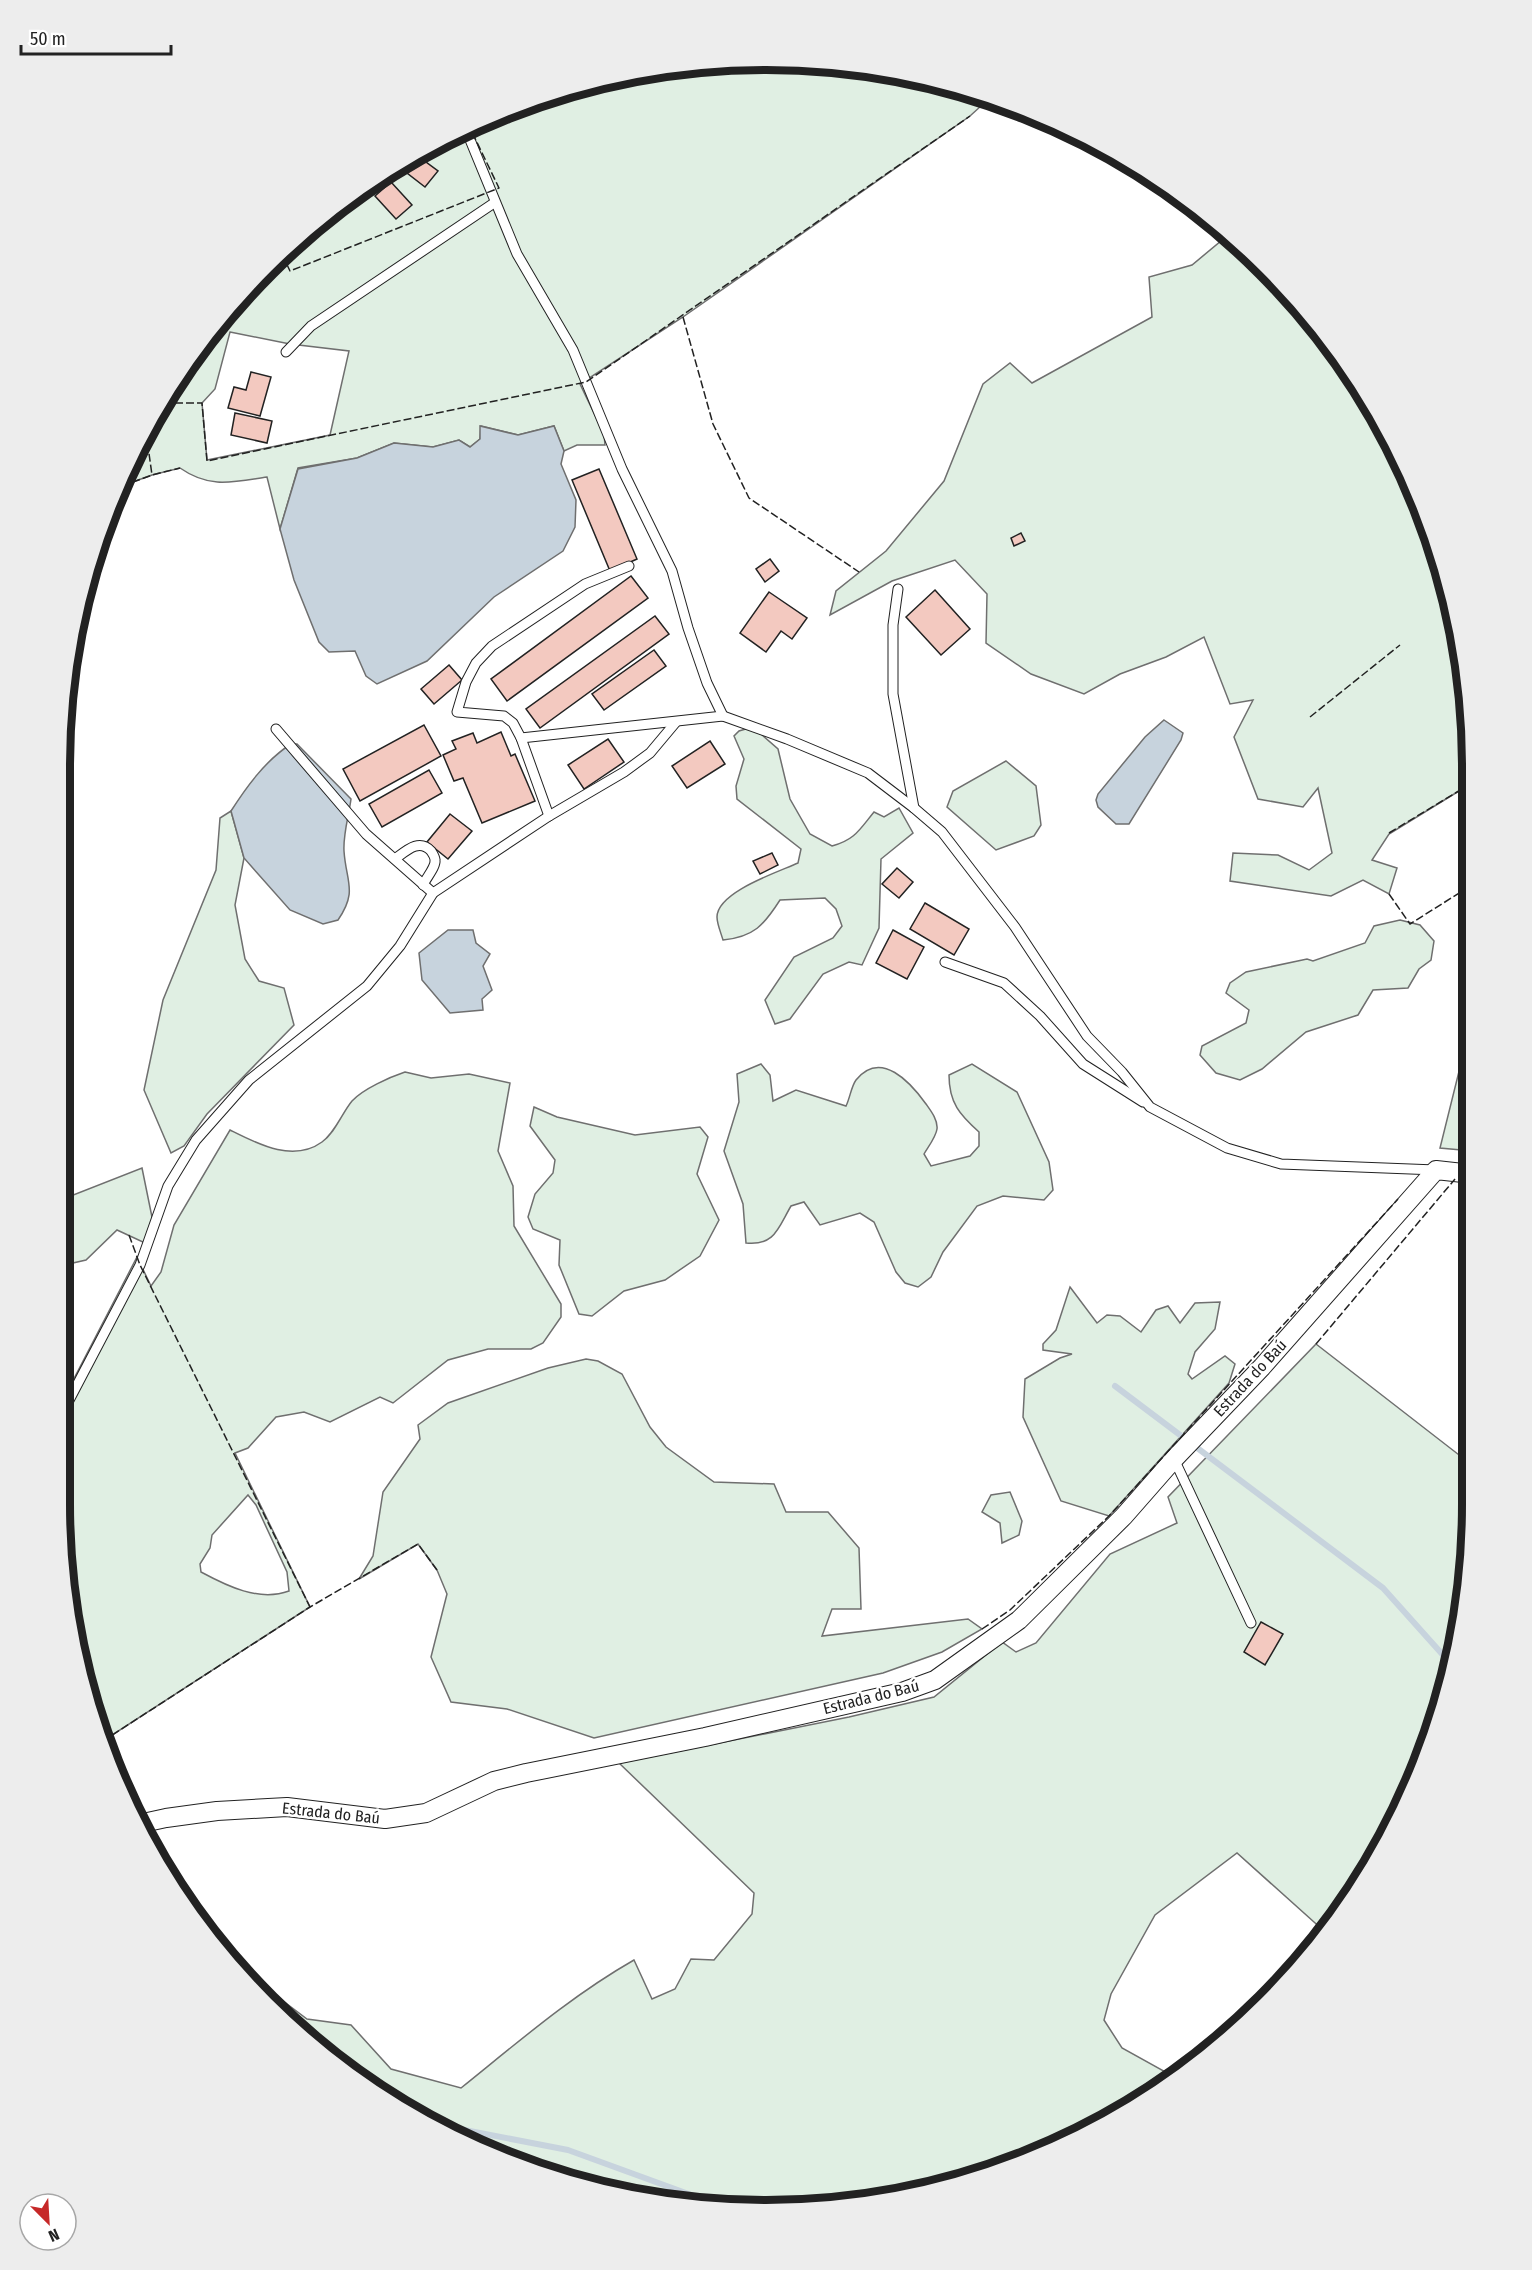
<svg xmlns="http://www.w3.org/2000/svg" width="1532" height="2270" font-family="'Fira Sans Condensed',sans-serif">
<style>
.green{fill:#e0efe3;stroke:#6f6f6f;stroke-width:1.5;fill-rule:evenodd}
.water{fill:#c7d3dd;stroke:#6f6f6f;stroke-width:1.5}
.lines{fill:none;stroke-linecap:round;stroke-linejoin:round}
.stream{stroke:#c7d3dd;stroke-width:6}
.building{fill:#f3c9c0;stroke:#222;stroke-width:1.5}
.service-casing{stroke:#222;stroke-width:11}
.minor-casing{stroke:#222;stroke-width:20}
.service{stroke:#fff;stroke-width:9}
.minor{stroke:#fff;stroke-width:18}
.fence{stroke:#222;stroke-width:1.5;stroke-dasharray:8 3;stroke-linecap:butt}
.labels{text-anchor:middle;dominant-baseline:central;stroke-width:4.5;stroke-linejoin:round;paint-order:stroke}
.street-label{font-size:16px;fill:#222;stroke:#fff}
.rim{fill:none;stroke:#222;stroke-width:8}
</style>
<rect width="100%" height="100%" fill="#fff"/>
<!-- green -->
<g class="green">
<path d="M766,60L903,74L973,95L981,106L970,116L683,317L580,384L604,434L605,445H577L564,451L554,426L518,435L481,426L480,439L470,447L459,440L433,447L394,443L357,458L298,468L280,529L267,477C233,482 210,489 180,468L152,475L122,486L133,453L206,336L267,267L373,179L496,114L628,74ZM230,332L290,344L349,351L330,435L207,460L202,403L215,389Z"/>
<polygon points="1227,236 1265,267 1353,373 1418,496 1458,628 1472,783 1389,834 1372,860 1397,868 1389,894 1363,880 1331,896 1230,881 1233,853 1278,855 1309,870 1332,853 1318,788 1303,807 1258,799 1234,737 1253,700 1230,704 1204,637 1166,657 1120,674 1084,694 1031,674 986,643 987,594 955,560 892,581 830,615 836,591 886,551 944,481 983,384 1010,363 1032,383 1152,317 1149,277 1192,265"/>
<path d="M749,728L761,734L778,749L790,799L810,834L832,846C855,840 860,829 874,812L884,817L899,808L913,833L881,859L879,928L862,965L849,962L823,974L790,1019L775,1024L765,1000L794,957L833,938L842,926L836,909L825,898L780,900C764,925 754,937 723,940C721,933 717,924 717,917C717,892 778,872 798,863L801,849L737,799L736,786L744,759L734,736L739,731Z"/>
<polygon points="1006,761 1036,786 1041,825 1034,836 996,850 947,807 953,791"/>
<polygon points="231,811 244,858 235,905 245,959 259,981 284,988 294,1025 207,1114 184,1146 171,1153 144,1090 163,1000 216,870 220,818"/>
<polygon points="1400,920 1420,925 1434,941 1431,960 1419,969 1408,988 1373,990 1358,1015 1306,1032 1262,1069 1240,1080 1216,1073 1200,1055 1202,1046 1246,1023 1249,1010 1226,993 1230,983 1246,972 1307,959 1313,961 1365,943 1374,926"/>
<polygon points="1472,1027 1472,1151 1440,1148 1468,1035"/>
<path d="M761,1064L770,1075L773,1101L796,1090L846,1106C850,1098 851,1087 856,1080C881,1049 911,1083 926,1104C931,1111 938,1120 937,1129C936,1137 928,1147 924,1154L931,1166L970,1156L979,1146V1132C960,1115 949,1103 949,1075L972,1064L1017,1092L1049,1162L1053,1190L1044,1200L1003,1196L977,1206L943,1252L931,1277L918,1287L905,1283L896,1272L874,1222L860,1213L820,1225L804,1202L791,1206C778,1228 775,1246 746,1243L743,1204L724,1151L739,1102L737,1074Z"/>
<path d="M405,1072L431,1078L469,1074L510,1083L498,1151L513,1186L514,1226L561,1304V1317L543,1343L531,1349H488L448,1360L393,1403L380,1397L330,1422L304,1412L276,1417L248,1448L235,1453L310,1607L103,1741L97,1731L66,1596L65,1396L137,1257L151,1286L161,1272L174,1225L230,1130C258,1144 293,1163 322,1142C335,1133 342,1113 352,1101C363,1089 390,1077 405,1072ZM248,1495L256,1505L287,1572L289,1591C259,1602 227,1586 201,1572L200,1564L210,1548L212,1535Z"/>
<polygon points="534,1107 557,1117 635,1135 700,1127 708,1137 697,1174 719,1220 700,1256 665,1280 624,1291 592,1316 579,1314 559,1265 560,1240 533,1229 528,1217 535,1194 553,1173 555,1160 530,1126"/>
<polygon points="142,1168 153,1222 145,1243 117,1230 86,1260 64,1265 63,1199"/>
<polygon points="1070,1287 1097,1323 1107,1315 1120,1316 1141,1332 1156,1310 1168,1306 1180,1323 1195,1303 1220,1302 1215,1329 1195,1352 1188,1374 1192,1379 1225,1356 1235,1364 1229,1383 1109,1516 1061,1501 1023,1417 1025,1379 1060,1358 1072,1354 1043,1350 1043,1344 1056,1330"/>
<path d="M1316,1344L1472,1465V1504L1458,1641L1399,1817L1353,1897L1324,1931L1237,1853L1155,1915L1111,1994L1104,2020L1122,2048L1171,2075L1119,2116L993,2172L904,2196L719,2208L584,2186L496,2156L336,2064L267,2003L258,1993L275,1995L307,2019L351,2025L391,2069L461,2088C517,2043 571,1996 634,1960L652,1999L675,1989L691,1959L714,1960L752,1914L754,1893L619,1763L849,1717L934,1697L1002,1642L1016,1652L1036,1643L1110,1554L1177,1523L1168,1497Z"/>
<polygon points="586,1359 598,1361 622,1374 650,1427 666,1447 714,1482 774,1484 786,1512 828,1512 859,1548 861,1609 832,1609 822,1636 968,1619 982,1629 942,1652 883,1673 594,1738 507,1709 451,1702 431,1657 447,1594 437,1570 418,1544 359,1579 373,1556 383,1492 420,1439 418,1425 448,1403 548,1368"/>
<polygon points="1010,1492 1022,1521 1019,1535 1002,1543 1000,1523 982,1512 991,1495"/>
</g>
<!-- water -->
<g class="water">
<polygon points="480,426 518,435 554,426 564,451 561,464 576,500 575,527 563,551 494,597 427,661 377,684 366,676 355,651 329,652 319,642 294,580 280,529 298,469 357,458 394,443 433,447 459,440 470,447 480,439"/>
<polygon points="1164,720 1183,733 1181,740 1129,824 1116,824 1098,807 1096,800 1098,794 1145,737"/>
<path d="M291,744H297L351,799C349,815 343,834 344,851C346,882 358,891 338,920L323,924L290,910L244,858L231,811C247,786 266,760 291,744Z"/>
<polygon points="448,930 473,930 476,943 490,954 483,966 492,990 482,999 483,1010 450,1013 422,980 419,953"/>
</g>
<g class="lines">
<!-- stream -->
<g class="stream">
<polyline points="1115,1386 1383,1588 1451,1664"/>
<polyline points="444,2126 568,2150 727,2208"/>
</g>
</g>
<!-- building -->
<g class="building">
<polygon points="564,93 566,102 542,108 540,100"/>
<polygon points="424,152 426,153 422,159 438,171 425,187 398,166"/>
<polygon points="391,182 412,205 396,219 375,196"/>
<polygon points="251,372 271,377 260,416 228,408 234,387 246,390"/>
<polygon points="235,413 272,421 267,443 231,435"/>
<polygon points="599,469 637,559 610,571 572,480"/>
<polygon points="1021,533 1025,541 1014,546 1011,538"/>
<polygon points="770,559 779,571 765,582 756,569"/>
<polygon points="631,576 648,598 507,701 491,679"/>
<polygon points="935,590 970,629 941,655 906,617"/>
<polygon points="769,592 807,618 792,639 781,631 766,652 740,633"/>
<polygon points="655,616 669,634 540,728 526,709"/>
<polygon points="654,650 666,666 604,710 592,694"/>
<polygon points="449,665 462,680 434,704 421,689"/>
<polygon points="424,725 441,756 360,801 343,769"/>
<polygon points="501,732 511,756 515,754 535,801 482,823 463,778 454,781 443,755 456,749 452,741 473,733 477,743"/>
<polygon points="608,739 624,762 584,789 568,765"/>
<polygon points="710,741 725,764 687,788 672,766"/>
<polygon points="429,770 442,793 382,827 369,804"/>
<polygon points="450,814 472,831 448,859 427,842"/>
<polygon points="772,853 778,865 760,874 753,861"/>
<polygon points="897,868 913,882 899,898 882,884"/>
<polygon points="925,903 969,929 954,955 910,929"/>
<polygon points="893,930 924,947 907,979 876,963"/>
<polygon points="1261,1622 1283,1634 1265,1665 1244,1652"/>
</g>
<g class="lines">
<defs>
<g id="service">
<polyline points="466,130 517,254 573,350 622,469 672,571 688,628 707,683 723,716"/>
<polyline points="286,352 311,326 494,203"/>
<polyline points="898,589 893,625 893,694 914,808"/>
<polyline points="276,729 366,834 433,893"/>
<polyline points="521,738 723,716 787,739 868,773 914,808 942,832 1015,927 1087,1036 1122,1072 1150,1107 1227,1148 1281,1164 1436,1170"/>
<polyline points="549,816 521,738 513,723 504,716 457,712 466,682 476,663 492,646 585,584 629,566"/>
<path d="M395,859C406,851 419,838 431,851C433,854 435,857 435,860C436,867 426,878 423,885"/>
<polyline points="945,962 1004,983 1040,1016 1083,1064 1143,1102"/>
<polyline points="65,1408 140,1265 168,1186 196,1140 249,1080 367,986 400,946 433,893 549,816 624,772 650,753 676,722"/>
<polyline points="1174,1459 1251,1623"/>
</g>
<polyline id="minor" points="143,1823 166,1818 217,1811 287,1807 385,1819 426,1813 494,1781 526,1773 705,1737 902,1692 935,1680 1019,1620 1124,1516 1174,1459 1262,1367 1436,1170 1472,1174"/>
</defs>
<!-- service casing -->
<use href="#service" class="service-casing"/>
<!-- minor casing -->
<use href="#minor" class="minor-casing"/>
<!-- service -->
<use href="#service" class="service"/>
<!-- minor -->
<use href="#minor" class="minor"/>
<!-- fence -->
<g class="fence">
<polyline points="981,106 989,100"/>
<polyline points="282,254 290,271 499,188 470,128"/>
<polyline points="683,317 713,424 749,498 859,572"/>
<polyline points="164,403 202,403 207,461 586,382 970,116"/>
<polyline points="146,432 152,475"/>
<polyline points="122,486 152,475 180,468"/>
<polyline points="1310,717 1400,645"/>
<polyline points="1389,833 1472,783"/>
<polyline points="1389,894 1410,924 1472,885"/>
<polyline points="129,1235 140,1265 310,1607"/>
<polyline points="1316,1344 1455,1179"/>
<polyline points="982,1629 1010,1610 1109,1516 1398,1199"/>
<polyline points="103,1741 310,1607 418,1544 437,1570"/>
</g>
</g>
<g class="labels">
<!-- street labels -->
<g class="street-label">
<text transform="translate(1250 1378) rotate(-47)">Estrada do Baú</text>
<text transform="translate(871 1697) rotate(-14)">Estrada do Baú</text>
<text transform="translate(331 1813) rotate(6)">Estrada do Baú</text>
</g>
</g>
<!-- crop -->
<path d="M0 0H1532V2270H0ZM766 70H766A696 696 0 0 1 1462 766V1504A696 696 0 0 1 766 2200H766A696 696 0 0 1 70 1504V766A696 696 0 0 1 766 70Z" fill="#ededed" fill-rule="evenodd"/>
<path class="rim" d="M766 70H766A696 696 0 0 1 1462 766V1504A696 696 0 0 1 766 2200H766A696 696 0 0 1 70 1504V766A696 696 0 0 1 766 70Z"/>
<!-- north arrow -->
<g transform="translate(48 2222) rotate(156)"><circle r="28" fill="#ffffff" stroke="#a7a7a7" stroke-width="1.5"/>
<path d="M0-4.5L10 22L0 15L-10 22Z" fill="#c62828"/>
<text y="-9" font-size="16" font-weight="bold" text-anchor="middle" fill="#222222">N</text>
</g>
<!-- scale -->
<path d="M21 45v9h150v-9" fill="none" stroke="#222222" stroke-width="3"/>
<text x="30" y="45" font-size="18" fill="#222222" stroke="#ffffff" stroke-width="4.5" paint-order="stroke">50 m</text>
</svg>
